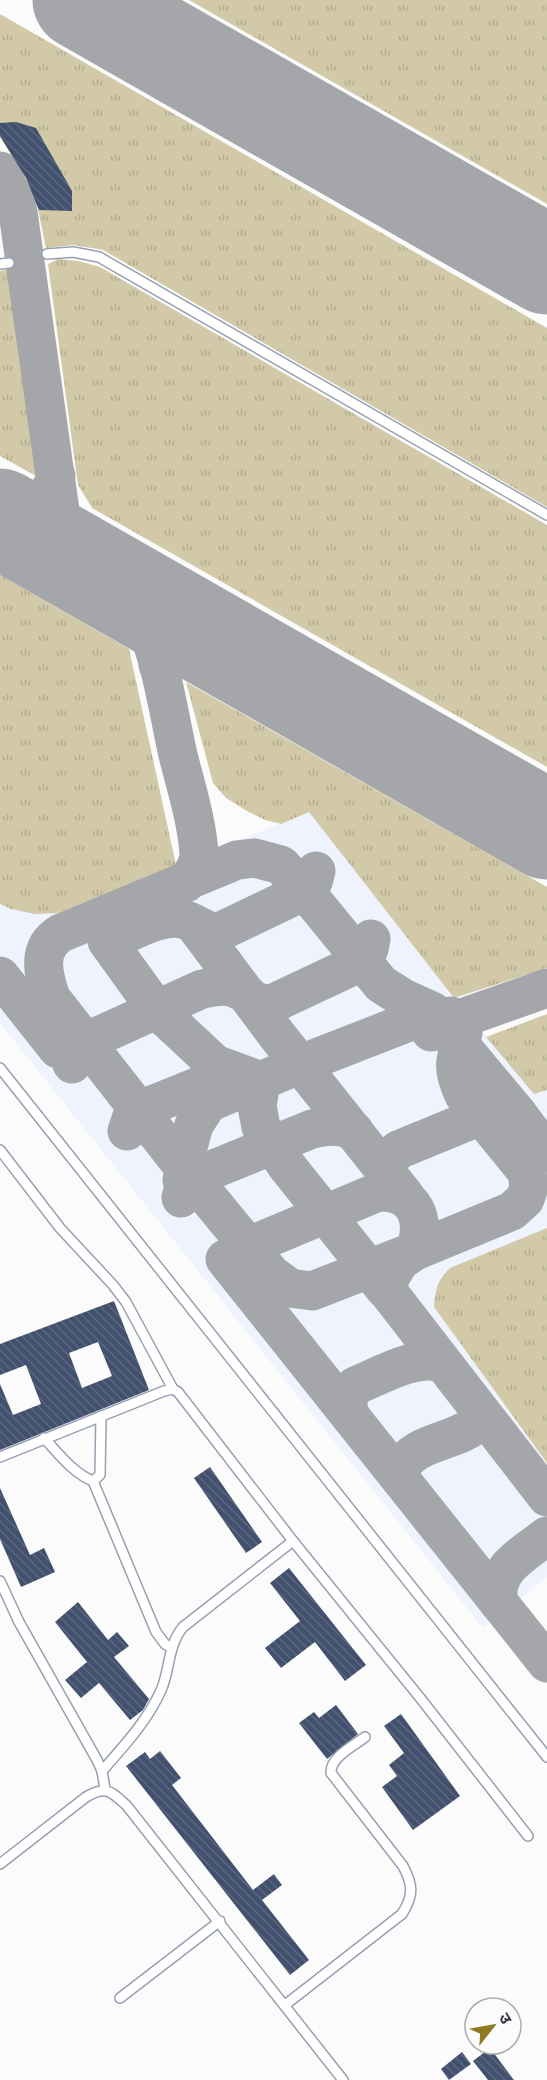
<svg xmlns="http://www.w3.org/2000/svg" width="547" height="2080" font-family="'DejaVu Sans','Noto Sans Devanagari',sans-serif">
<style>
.built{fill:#eef3fe}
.grass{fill:url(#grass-tufts)}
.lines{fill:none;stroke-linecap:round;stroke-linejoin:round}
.taxiway{stroke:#a4a6aa;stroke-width:39}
.runway{stroke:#a4a6aa;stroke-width:99}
.building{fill:url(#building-back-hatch);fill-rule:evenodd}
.lane-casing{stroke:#97a0b2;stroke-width:12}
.lane{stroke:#fff;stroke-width:9}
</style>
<defs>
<pattern id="grass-tufts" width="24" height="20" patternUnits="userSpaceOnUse" patternTransform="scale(1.5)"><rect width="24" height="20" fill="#d1c9a7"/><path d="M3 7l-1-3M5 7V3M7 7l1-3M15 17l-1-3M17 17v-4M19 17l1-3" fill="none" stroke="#b4ad91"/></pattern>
<pattern id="building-back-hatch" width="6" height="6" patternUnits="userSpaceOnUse" patternTransform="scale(1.5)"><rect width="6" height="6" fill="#40506d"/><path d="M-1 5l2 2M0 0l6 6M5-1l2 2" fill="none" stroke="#5a677f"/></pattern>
</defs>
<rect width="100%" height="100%" fill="#fbfbfb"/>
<!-- built -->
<polygon class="built" points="309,812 454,998 534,1094 547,1090 547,1228 450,1268 440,1278 435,1291 434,1307 547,1463 547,1577 483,1628 0,1023 0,904 11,909 58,913"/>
<!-- grass -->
<g class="grass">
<polygon points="189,0 547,0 547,204"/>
<polygon points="0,14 547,328 547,507 103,250 74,245 46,248 36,199 26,178 0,137"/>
<polygon points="58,259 78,261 100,267 547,525 547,767 92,508 78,485 48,264"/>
<polygon points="10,269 36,476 0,456 0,271"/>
<polygon points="0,575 129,649 176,865 58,913 35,914 11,909 0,904"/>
<polygon points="186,682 547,887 547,968 454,998 309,812 281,824 265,820 247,811 226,798 213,783"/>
<polygon points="547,1014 547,1090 534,1094 486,1037"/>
<path d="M547,1228V1463L434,1307C435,1290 437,1280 450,1268Z"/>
</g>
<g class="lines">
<!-- taxiway -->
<g class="taxiway">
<polyline points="105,0 120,21"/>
<path d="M0,171L17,205L62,525C71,546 82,561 100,575C113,585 126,592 135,605C159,642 168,711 178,755C186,787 197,821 199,854C199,865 192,874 186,883"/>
<path d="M0,515C28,525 48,500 56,476"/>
<path d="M158,665C166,619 206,639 234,651"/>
<polyline points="125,908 111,918 107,927 107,941 156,1009 215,1064 261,1081 257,1106 261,1127 286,1165 385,1289"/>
<polyline points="194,924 276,1034 405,1196"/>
<path d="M121,936C139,928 166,913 186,920C197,924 205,931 217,933L305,891L313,882L316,871"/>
<polyline points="0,976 58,1049"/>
<polyline points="250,998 262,1004 274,1003 361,962 369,949 371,939"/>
<polyline points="431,1032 468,1016 547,988"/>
<path d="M463,1033C455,1060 451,1068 464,1095L527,1172L529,1187L525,1199L512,1211L415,1251L400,1261L389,1279V1293L547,1497"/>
<path d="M72,1064L78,1048L85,1042L202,989C222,985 229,984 247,994"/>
<polyline points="127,1131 131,1119 137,1111 231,1073"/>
<polyline points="387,1176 389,1160 398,1150 488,1113 502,1111 517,1113 547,1153"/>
<polyline points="182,1180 192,1178 187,1151 194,1125 208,1103 301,1064 406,1023 451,1016"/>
<path d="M181,1198L184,1186L192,1178L312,1129C328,1126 339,1124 354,1131"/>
<polyline points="225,1259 547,1663"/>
<path d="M241,1279C238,1265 240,1258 249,1246L378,1192C416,1190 426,1220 415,1251L312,1291L290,1288L271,1274L192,1178L51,998C43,974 36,948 61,933L237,860L255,858L281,865L305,891L381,984L403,998L432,1011L517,1113"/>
<path d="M351,1417C346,1405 347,1397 355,1386C380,1376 415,1354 442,1363"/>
<path d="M401,1479L399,1471C414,1439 455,1444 479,1422L480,1411"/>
<path d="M499,1603C491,1570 525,1553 547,1536"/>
</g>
<!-- runway -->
<g class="runway">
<polyline points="82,0 547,265"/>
<polyline points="0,518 547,830"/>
</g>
</g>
<!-- building -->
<g class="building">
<polygon points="16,122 36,128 72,191 72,211 39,210 26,178 0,136 0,123"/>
<path d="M114,1301L149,1390L0,1450V1384L13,1415L41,1404L26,1365L0,1375V1344ZM98,1342L112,1376L82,1388L69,1353Z"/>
<polygon points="210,1467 262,1542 246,1553 194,1478"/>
<polygon points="0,1488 30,1555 44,1548 55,1572 21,1587 0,1539"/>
<polygon points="289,1568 366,1665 345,1681 315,1642 281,1668 265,1648 300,1621 270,1583"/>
<polygon points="78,1602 108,1640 117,1632 129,1646 114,1657 149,1699 143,1710 130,1720 99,1683 81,1698 65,1680 87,1662 55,1622"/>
<polygon points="336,1705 358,1734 327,1759 299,1723 314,1712 319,1718"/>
<polygon points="401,1714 460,1796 413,1830 382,1787 397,1776 389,1765 404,1753 384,1726"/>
<polygon points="160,1751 181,1778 172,1785 253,1890 274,1874 282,1885 262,1900 309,1960 290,1975 126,1766 145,1752 150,1759"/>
<polygon points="490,2048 514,2080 488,2080 473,2061"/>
<polygon points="462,2052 471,2064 449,2080 441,2069"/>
</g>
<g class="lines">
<defs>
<g id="lane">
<polyline points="47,254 73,252 99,257 547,515"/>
<polyline points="0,264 9,263"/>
<polyline points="0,1068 547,1757"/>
<polyline points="0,1150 60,1228 113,1285 126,1302 173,1389"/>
<path d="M44,1438C58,1453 74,1474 93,1481L100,1475L101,1416"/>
<polyline points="0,1457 164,1391 173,1389 178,1392 293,1541 421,1699 528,1836"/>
<polyline points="93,1481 156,1632 165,1644 172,1648"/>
<polyline points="0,1581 19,1622 97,1760 102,1771 105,1789"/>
<path d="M102,1771C124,1746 149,1719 162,1688C170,1668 168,1645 183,1627L293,1541"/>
<path d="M0,1864L86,1797C106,1785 111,1791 127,1806L343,2080"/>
<polyline points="120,1998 220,1921"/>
<path d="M285,2005L402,1914C414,1895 413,1885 403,1866L331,1773C330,1757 354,1746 365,1737"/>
</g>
</defs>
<!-- lane casing -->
<use href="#lane" class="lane-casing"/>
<!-- lane -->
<use href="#lane" class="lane"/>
</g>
<!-- north arrow -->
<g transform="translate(493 2026) rotate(59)"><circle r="28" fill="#fbfbfb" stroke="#aaacaf" stroke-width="1.5"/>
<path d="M0-4.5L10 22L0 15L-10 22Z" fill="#8e7b21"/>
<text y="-9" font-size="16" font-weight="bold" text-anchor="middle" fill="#31353d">उ</text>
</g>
</svg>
